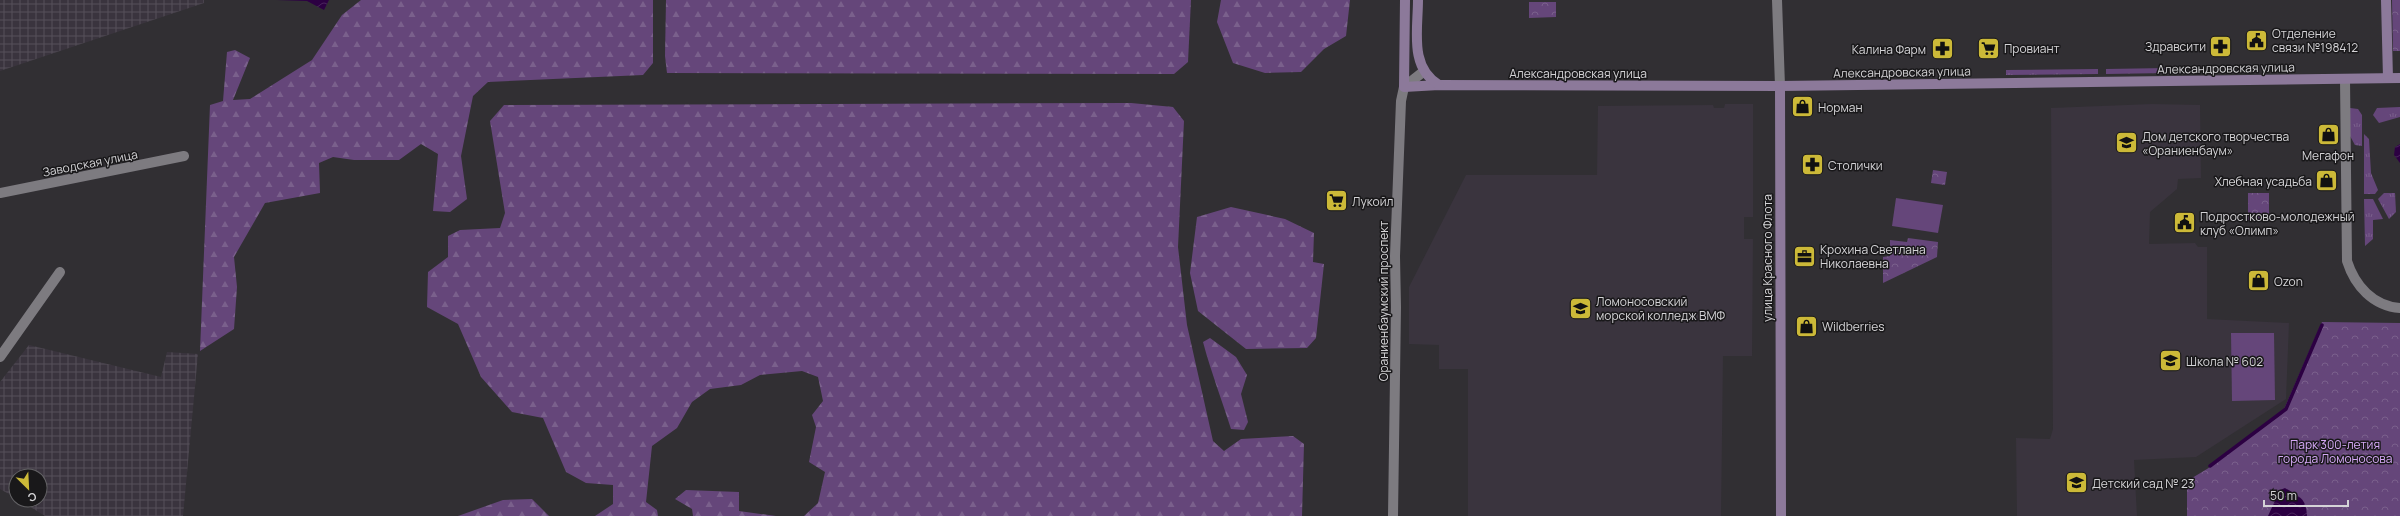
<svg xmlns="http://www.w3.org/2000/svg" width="2400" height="516" font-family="Manrope,sans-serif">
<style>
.built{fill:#3a343e}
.industrial{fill:url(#industrial-grid)}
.grass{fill:url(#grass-tufts)}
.forest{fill:url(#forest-firs)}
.park{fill:url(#park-crowns)}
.garden{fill:#65467a}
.water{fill:url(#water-waves)}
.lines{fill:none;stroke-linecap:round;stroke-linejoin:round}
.stream{stroke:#2c0042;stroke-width:3.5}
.minor{stroke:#7d7b80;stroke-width:10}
.tertiary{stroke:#7d7b80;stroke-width:10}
.secondary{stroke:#8c799a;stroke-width:10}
.labels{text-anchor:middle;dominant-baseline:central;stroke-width:3;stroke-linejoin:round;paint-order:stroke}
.poi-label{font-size:12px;fill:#d5d4d7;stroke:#19181a;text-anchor:start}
.street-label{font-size:12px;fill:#d5d4d7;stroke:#19181a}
.park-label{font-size:12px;fill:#d6a9f7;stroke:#19181a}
</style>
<defs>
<pattern id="industrial-grid" width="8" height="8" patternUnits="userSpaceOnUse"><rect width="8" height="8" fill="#3a343e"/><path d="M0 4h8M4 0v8" fill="none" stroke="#565059"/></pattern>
<pattern id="grass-tufts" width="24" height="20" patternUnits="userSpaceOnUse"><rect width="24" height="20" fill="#65467a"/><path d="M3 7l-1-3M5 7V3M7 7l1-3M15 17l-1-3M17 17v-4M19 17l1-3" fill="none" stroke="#7a608c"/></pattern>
<pattern id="forest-firs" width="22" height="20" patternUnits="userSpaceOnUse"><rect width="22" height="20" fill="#65467a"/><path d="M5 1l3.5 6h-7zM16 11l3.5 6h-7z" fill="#7a608c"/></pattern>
<pattern id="park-crowns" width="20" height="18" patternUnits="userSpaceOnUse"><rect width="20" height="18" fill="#65467a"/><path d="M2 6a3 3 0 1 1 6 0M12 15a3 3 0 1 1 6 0" fill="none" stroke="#7a608c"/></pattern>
<pattern id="water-waves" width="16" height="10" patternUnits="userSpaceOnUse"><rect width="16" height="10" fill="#2c0042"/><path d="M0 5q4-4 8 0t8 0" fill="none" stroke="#4a245d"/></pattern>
</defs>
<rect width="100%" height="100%" fill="#312f33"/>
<!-- built -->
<g class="built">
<polygon points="1725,104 1753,104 1753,217 1744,217 1744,239 1753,239 1752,356 1723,356 1721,516 1468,516 1468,369 1439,369 1439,345 1409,344 1409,287 1466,175 1597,175 1598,106 1713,105 1714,108 1724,108"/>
<polygon points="2152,104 2200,105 2201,178 2178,179 2177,189 2150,212 2149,244 2195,243 2198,247 2207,247 2207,319 2289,323 2286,399 2196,457 2134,460 2137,516 2017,516 2016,438 2050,439 2053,429 2051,108"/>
</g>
<!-- industrial -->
<g class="industrial">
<polygon points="0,0 204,0 204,3 0,71"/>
<polygon points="29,345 161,377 167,352 198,354 183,516 45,516 19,500 40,500 40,476 16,476 16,498 0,489 0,382"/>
</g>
<!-- grass -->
<g class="grass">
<polygon points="2168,68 2168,73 2106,74 2106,69"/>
<polygon points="2098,69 2098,74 2006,75 2006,70"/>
<polygon points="2400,107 2400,117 2379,123 2373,115 2377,108"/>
<polygon points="2350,108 2358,109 2362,115 2362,146 2355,145 2350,136"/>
<polygon points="2364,134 2369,139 2371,173 2378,190 2375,194 2364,194"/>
<polygon points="2384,193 2395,193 2396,212 2389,219 2378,199"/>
<polygon points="2364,199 2373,199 2383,219 2373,220 2373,239 2365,246"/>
</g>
<!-- forest -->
<g class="forest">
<polygon points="361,0 653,0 653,63 643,75 488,82 473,96 461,156 467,199 450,212 433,211 438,154 421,144 399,160 354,160 333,157 319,163 320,193 265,203 234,257 237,287 234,329 200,351 210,105 223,101 227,52 235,50 250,58 233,100 250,99 312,60 342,15"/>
<polygon points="666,0 1191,0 1188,62 1174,74 667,73 665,56"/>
<polygon points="1221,0 1350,0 1346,36 1324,49 1301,72 1265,73 1233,63 1217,22"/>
<polygon points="1131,103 1173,107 1184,121 1178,247 1187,325 1213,441 1224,451 1241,439 1293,436 1304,444 1302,516 804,516 818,503 825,472 809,462 816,427 812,415 823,401 818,377 802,371 760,375 741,385 710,389 692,402 677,428 652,446 646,502 657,510 658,516 595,516 613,504 613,485 586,483 566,472 543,418 512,412 481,377 458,324 427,307 428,272 448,257 448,236 460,230 500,228 505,213 490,121 504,105"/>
<polygon points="1231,207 1285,219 1314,233 1313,262 1324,264 1316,338 1307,348 1246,349 1198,311 1190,273 1197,217"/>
<path d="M1210,338L1236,357L1247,375L1241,394L1248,422L1244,430L1231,429C1222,400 1211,372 1203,342Z"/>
<polygon points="686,490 739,492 739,511 776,516 693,516 692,509 675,499"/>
<polygon points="532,499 549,516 458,516 503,500"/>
</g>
<!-- park -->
<g class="park">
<polygon points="2392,0 2400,0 2400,51 2393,51"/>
<polygon points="1529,2 1556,2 1556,17 1529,18"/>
<polygon points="1933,170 1947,172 1945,185 1931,183"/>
<rect x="2248" y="193" width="21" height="27"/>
<polygon points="1908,238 1938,242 1937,257 1883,283 1883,257 1890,256 1890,240 1907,242"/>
<polygon points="2322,322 2400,323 2400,516 2187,516 2187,481 2207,469 2282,414"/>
</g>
<!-- garden -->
<g class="garden">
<polygon points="1896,198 1943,205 1938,233 1892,226"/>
<polygon points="2231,333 2274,333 2275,400 2232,401"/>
</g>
<!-- water -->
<g class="water">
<polygon points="276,0 329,0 324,10 307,1"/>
<polygon points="2400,144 2400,163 2394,155 2395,147"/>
<path d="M2285,488C2300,497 2306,498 2307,516H2268L2280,490Z"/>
</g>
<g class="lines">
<!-- stream -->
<polyline class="stream" points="2210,466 2286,409 2322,325"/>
<!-- minor -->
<g class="minor">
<path d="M2345,79L2347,261C2355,286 2373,306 2400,308"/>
<polyline points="0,193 184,156"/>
<polyline points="0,357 60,272"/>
<polyline points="1393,516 1396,307 1395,256 1401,101 1404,87 1423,72"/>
</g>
<!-- tertiary -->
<polyline class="tertiary" points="1777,0 1780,86"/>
<!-- secondary -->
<g class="secondary">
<polyline points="1405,0 1404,87 1439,85 1780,86 2400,78"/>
<path d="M1418,0C1418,30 1409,67 1439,85"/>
<polyline points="2386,0 2388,78"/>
<polyline points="1780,86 1781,516"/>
</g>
</g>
<!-- icons -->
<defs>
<symbol id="civic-square" viewBox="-11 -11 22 22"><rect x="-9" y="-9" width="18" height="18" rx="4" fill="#ccb938" stroke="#19181a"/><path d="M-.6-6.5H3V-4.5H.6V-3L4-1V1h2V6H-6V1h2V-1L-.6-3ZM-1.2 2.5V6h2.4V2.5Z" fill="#111"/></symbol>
<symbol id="pharmacy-square" viewBox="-11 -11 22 22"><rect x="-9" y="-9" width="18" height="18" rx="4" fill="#ccb938" stroke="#19181a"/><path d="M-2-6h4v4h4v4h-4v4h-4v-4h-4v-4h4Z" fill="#111"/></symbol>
<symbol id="supermarket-square" viewBox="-11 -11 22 22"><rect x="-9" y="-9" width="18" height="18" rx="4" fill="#ccb938" stroke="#19181a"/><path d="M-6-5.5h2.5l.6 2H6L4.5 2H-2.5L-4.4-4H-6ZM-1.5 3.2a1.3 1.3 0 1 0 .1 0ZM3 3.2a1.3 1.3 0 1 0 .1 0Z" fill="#111"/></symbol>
<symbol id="shop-square" viewBox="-11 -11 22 22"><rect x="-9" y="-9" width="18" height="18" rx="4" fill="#ccb938" stroke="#19181a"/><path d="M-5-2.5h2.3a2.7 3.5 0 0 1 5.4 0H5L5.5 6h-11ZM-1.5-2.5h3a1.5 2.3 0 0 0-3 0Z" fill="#111"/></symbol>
<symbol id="school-square" viewBox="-11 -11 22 22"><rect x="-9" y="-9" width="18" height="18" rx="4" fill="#ccb938" stroke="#19181a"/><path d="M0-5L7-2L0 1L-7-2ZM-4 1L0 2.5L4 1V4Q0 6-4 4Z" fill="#111"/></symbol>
<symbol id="office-square" viewBox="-11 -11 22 22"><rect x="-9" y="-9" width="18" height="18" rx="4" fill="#ccb938" stroke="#19181a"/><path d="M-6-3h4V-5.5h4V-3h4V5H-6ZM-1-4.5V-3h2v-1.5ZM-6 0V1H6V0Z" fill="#111"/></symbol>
<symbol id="university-square" viewBox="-11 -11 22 22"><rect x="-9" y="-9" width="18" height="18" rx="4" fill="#ccb938" stroke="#19181a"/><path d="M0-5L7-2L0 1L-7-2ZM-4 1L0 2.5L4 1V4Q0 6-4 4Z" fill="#111"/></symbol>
</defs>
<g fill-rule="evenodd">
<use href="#civic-square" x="2244" y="28" width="25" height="25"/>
<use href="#pharmacy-square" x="2208" y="34" width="25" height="25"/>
<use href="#supermarket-square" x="1976" y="36" width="25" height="25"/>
<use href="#pharmacy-square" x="1930" y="36" width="25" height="25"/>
<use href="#shop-square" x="1790" y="94" width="25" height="25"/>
<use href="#shop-square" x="2316" y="122" width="25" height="25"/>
<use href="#school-square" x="2114" y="130" width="25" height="25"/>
<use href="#pharmacy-square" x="1800" y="152" width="25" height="25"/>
<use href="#shop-square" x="2314" y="168" width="25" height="25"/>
<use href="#supermarket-square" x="1324" y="188" width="25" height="25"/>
<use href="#civic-square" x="2172" y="210" width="25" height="25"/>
<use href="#office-square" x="1792" y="244" width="25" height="25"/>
<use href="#shop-square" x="2246" y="268" width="25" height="25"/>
<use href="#university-square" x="1568" y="296" width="25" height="25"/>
<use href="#shop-square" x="1794" y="314" width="25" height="25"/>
<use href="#school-square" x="2158" y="348" width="25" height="25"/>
<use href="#school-square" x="2064" y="470" width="25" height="25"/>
</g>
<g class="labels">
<!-- poi labels -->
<g class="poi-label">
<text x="2272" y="33">Отделение<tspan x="2272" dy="14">связи №198412</tspan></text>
<text x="2206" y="46" text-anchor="end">Здравсити</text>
<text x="2004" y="48">Провиант</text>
<text x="1926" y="49" text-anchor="end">Калина Фарм</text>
<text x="1818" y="107">Норман</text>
<text x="2142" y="136">Дом детского творчества<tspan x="2142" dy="14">«Ораниенбаум»</tspan></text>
<text x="2328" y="155" text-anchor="middle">Мегафон</text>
<text x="1828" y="165">Столички</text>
<text x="2312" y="181" text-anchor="end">Хлебная усадьба</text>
<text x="1352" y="201">Лукойл</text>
<text x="2200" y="216">Подростково-молодежный<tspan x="2200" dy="14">клуб «Олимп»</tspan></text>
<text x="1820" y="249">Крохина Светлана<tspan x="1820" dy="14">Николаевна</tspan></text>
<text x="2274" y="281">Ozon</text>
<text x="1596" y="301">Ломоносовский<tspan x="1596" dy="14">морской колледж ВМФ</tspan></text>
<text x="1822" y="326">Wildberries</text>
<text x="2186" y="361">Школа № 602</text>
<text x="2092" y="483">Детский сад № 23</text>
</g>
<!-- street labels -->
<g class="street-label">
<text transform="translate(2226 68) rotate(-1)">Александровская улица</text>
<text transform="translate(1902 72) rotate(-1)">Александровская улица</text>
<text x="1578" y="73">Александровская улица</text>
<text transform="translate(90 163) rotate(-11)">Заводская улица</text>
<text transform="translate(1767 258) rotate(-90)">улица Красного Флота</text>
<text transform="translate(1383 301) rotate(-90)">Ораниенбаумский проспект</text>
</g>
<!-- park labels -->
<g class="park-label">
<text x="2335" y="444">Парк 300-летия<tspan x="2335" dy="14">города Ломоносова</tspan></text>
</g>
</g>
<!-- north arrow -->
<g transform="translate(28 488) rotate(156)"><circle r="19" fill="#19181a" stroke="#646366"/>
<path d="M0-3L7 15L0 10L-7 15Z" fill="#ccb938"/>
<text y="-6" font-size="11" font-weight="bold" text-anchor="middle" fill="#d5d4d7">С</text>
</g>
<!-- scale -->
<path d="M2264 500v6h84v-6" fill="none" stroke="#d5d4d7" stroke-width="2"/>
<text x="2270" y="500" font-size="12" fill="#d5d4d7" stroke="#19181a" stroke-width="3" paint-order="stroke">50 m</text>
</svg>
